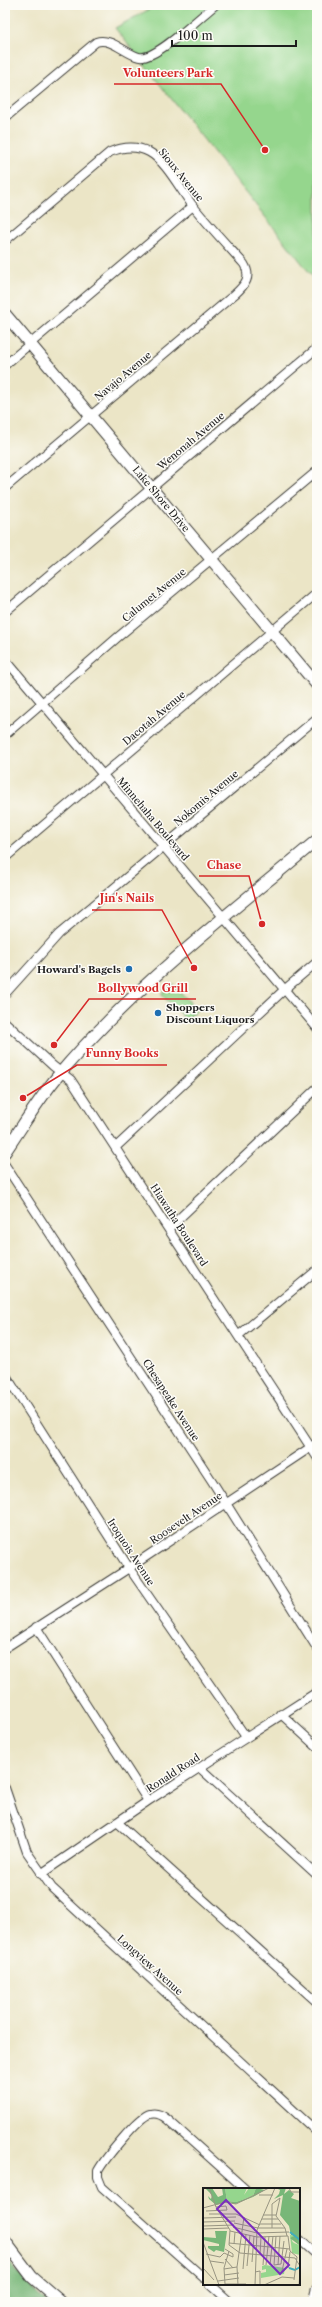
<svg xmlns="http://www.w3.org/2000/svg" width="322" height="2307" viewBox="0 0 322 2307" font-family="'Libre Caslon Text',serif">
<style>
.green{fill:#95d68d;stroke:#587954}
.forest{fill:#78b778;stroke:#4a6a4a}
.lines{fill:none;stroke-linecap:round;stroke-linejoin:round}
.street-casing{stroke:#3b3a36;stroke-width:10}
.secondary-casing{stroke:#3b3a36;stroke-width:13}
.street{stroke:#fff;stroke-width:8}
.secondary{stroke:#fff;stroke-width:11}
.poi-dot{fill:#1f6fb2;stroke:#fdfcf7;stroke-width:1.5}
.labels{text-anchor:middle;dominant-baseline:central;stroke-width:3;stroke-linejoin:round;paint-order:stroke}
.street-label{font-size:10px;fill:#1c1c1c;stroke:#fdfcf7}
.poi-label{font-size:10px;font-weight:bold;fill:#1c1c1c;stroke:#fdfcf7;text-anchor:end}
.inset-river{fill:none;stroke:#40afbc;stroke-width:2}
.inset-road{fill:none;stroke:#989582;stroke-width:1}
.view{fill:#7b2cbf;fill-opacity:0.15;stroke:#7b2cbf;stroke-width:2}
.inset-edge{fill:none;stroke:#1c1c1c;stroke-width:2}
.leader{fill:none;stroke:#d62828;stroke-width:1.5}
.callout-dot{fill:#d62828;stroke:#fdfcf7;stroke-width:1.5}
.callout-label{font-size:11px;text-anchor:middle;font-weight:bold;fill:#d62828;stroke:#fdfcf7;stroke-width:3;stroke-linejoin:round;paint-order:stroke}
</style>
<rect width="100%" height="100%" fill="#fdfcf7"/>
<filter id="ink" filterUnits="userSpaceOnUse"><feTurbulence type="fractalNoise" baseFrequency=".025" numOctaves="2"/><feDisplacementMap in="SourceGraphic" scale="8" xChannelSelector="R" yChannelSelector="G"/><feConvolveMatrix kernelMatrix="1 2 1 2 8 2 1 2 1" color-interpolation-filters="sRGB"/></filter>
<filter id="wash" filterUnits="userSpaceOnUse"><feTurbulence type="fractalNoise" baseFrequency=".012" numOctaves="4" result="noise"/><feDisplacementMap in="SourceGraphic" scale="16" xChannelSelector="R" yChannelSelector="G"/><feGaussianBlur stdDeviation="0.9" result="paint"/><feColorMatrix in="noise" values="0 0 0 0 0 0 0 0 0 0 0 0 0 0 0 0 0 1.4 0 .05"/><feComposite in="paint" operator="in"/></filter>
<g filter="url(#wash)">
<rect width="100%" height="100%" fill="#ebe5c6"/>
<path class="green" d="M157,5H317V282L115,28Z
M172,983L197,1010L186,1020L161,994Z"/>
<path class="forest" d="M5,2258L39,2296L49,2302H5Z"/>
</g>
<g filter="url(#ink)">
<g class="lines">
<defs>
<path id="street" d="M5,118L96,42C111,37 124,53 139,57C155,61 201,16 215,5
M5,241L110,152C122,147 136,145 149,152C166,161 181,191 193,206C209,226 227,245 244,264C252,277 245,285 235,294L5,488
M5,365L193,206
M5,612L317,348
M5,659L317,1028
M5,735L118,637L317,471
M5,858L317,593
M5,994L59,934L317,718
M5,1022L53,1066L71,1080L317,1457
M116,1147L284,990L317,962
M5,1165L212,1481L317,1648
M169,1228L317,1088
M239,1335L317,1270
M5,1374L129,1568L246,1737
M36,1627L148,1801
M5,1648L129,1568L317,1443
M281,1714L317,1747
M200,1768L317,1875
M5,1788L27,1852L52,1888L317,2132
M117,1822L317,2002
M41,1874L148,1801L317,1692
M299,2239L317,2255
M204,2278L102,2187L98,2177V2171C104,2160 139,2116 150,2114C157,2112 162,2115 167,2119L245,2189
M210,2284L230,2302"/>
<path id="secondary" d="M5,314L317,685
M5,1152C22,1127 38,1100 57,1077C132,987 228,915 317,840
M5,2241L32,2277L61,2302
M314,2302L317,2290"/>
</defs>
<use href="#street" class="street-casing"/>
<use href="#secondary" class="secondary-casing"/>
<use href="#street" class="street"/>
<use href="#secondary" class="secondary"/>
</g>
</g>
<g class="poi-dot">
<circle cx="129" cy="969" r="4"/>
<circle cx="158" cy="1013" r="4"/>
</g>
<g class="labels">
<g class="street-label">
<text transform="translate(181 175) rotate(51)">Sioux Avenue</text>
<text transform="translate(123 376) rotate(-40)">Navajo Avenue</text>
<text transform="translate(191 441) rotate(-40)">Wenonah Avenue</text>
<text transform="translate(161 499) rotate(50)">Lake Shore Drive</text>
<text transform="translate(154 595) rotate(-39)">Calumet Avenue</text>
<text transform="translate(154 718) rotate(-40)">Dacotah Avenue</text>
<text transform="translate(206 798) rotate(-40)">Nokomis Avenue</text>
<text transform="translate(153 819) rotate(50)">Minnehaha Boulevard</text>
<text transform="translate(179 1225) rotate(57)">Hiawatha Boulevard</text>
<text transform="translate(171 1400) rotate(57)">Chesapeake Avenue</text>
<text transform="translate(186 1518) rotate(-34)">Roosevelt Avenue</text>
<text transform="translate(131 1552) rotate(57)">Iroquois Avenue</text>
<text transform="translate(173 1773) rotate(-33)">Ronald Road</text>
<text transform="translate(150 1965) rotate(42)">Longview Avenue</text>
</g>
<g class="poi-label">
<text x="121" y="969">Howard's Bagels</text>
<text x="166" y="1007" text-anchor="start">Shoppers<tspan x="166" dy="12">Discount Liquors</tspan></text>
</g>
</g>
<g transform="translate(203 2188)">
<rect width="97" height="97" fill="#ebe5c6"/>
<path d="M22,0H44L41,7L46,0H53L50,8L33,14L24,13ZM87,47L91,48L89,53L91,55L96,57L97,52V67L89,65ZM62,77L82,80L81,86L58,90V85L63,84V81L59,82V78Z" fill="#95d68d"/>
<path d="M2,0H9L15,9L20,7L19,0H22L24,13L33,14L50,8L53,0L62,2L50,9L32,16L26,14L13,17L6,11L5,8L8,11L9,7ZM73,0H83L81,6L86,2L91,6L88,10L97,13L96,57L87,50L91,48L88,47L86,38L77,27L80,7L71,11L76,6L77,2ZM12,43H24L21,64L13,62L11,64L5,60V58H16V56L0,52V49L13,50Z" fill="#78b778"/>
<path class="inset-river" d="M87,44L97,52M86,80L92,82L97,79"/>
<path class="inset-road" d="M6,0L13,19L27,42L26,57L37,65L92,70L97,78M86,0L88,4H97M56,7H70M77,10L73,28L82,40L84,48M0,20L22,14L33,16L66,0M3,23L24,22L23,18L13,19M6,26H33L57,37M60,27H73M0,30L33,29M59,31H75M0,34L32,33M31,35L55,40H82M57,36H78M0,38L31,37M30,39L54,45L86,44M69,40V16L77,10M0,41L26,40M27,43L54,49L85,48L87,63L94,69L91,92M73,48L71,77L78,76L81,53M0,54L16,97M26,55L87,61M31,56L32,44M26,63L21,80L22,96H43M3,66L17,69L21,65L30,69V66L22,61M57,67L58,49M22,71L30,80M7,73L21,75M49,74L51,48M60,77L62,49M63,77L66,48M67,77L70,48M75,77L77,48M44,78L47,47M0,80L11,92M85,80L87,64M21,81L34,79M40,81L43,46M79,83L84,61M52,84L57,83V97M21,87L36,85M15,93L36,90M35,97L34,79L41,29M52,97L54,42L72,0M61,97L79,89L91,90M96,97L97,83"/>
<path class="view" d="M23,12L86,77L77,86L14,21Z"/>
<rect width="97" height="97" class="inset-edge"/>
</g>
<path class="leader" d="M265 150L221 84H114M262 924L249 876H199M194 968L162 910H92M54 1045L89 999H196M23 1098L77 1065H167"/>
<g class="callout-dot">
<circle cx="265" cy="150" r="4"/>
<circle cx="262" cy="924" r="4"/>
<circle cx="194" cy="968" r="4"/>
<circle cx="54" cy="1045" r="4"/>
<circle cx="23" cy="1098" r="4"/>
</g>
<g class="callout-label">
<text x="168" y="77">Volunteers Park</text>
<text x="224" y="869">Chase</text>
<text x="127" y="902">Jin's Nails</text>
<text x="143" y="992">Bollywood Grill</text>
<text x="122" y="1057">Funny Books</text>
</g>
<rect width="322" height="2307" fill="none" stroke="#fdfcf7" stroke-width="20"/>
<path d="M172 40v6h124v-6" fill="none" stroke="#1c1c1c" stroke-width="2"/>
<text x="178" y="40" font-size="12" fill="#1c1c1c" stroke="#fdfcf7" stroke-width="3" paint-order="stroke">100 m</text>
</svg>
